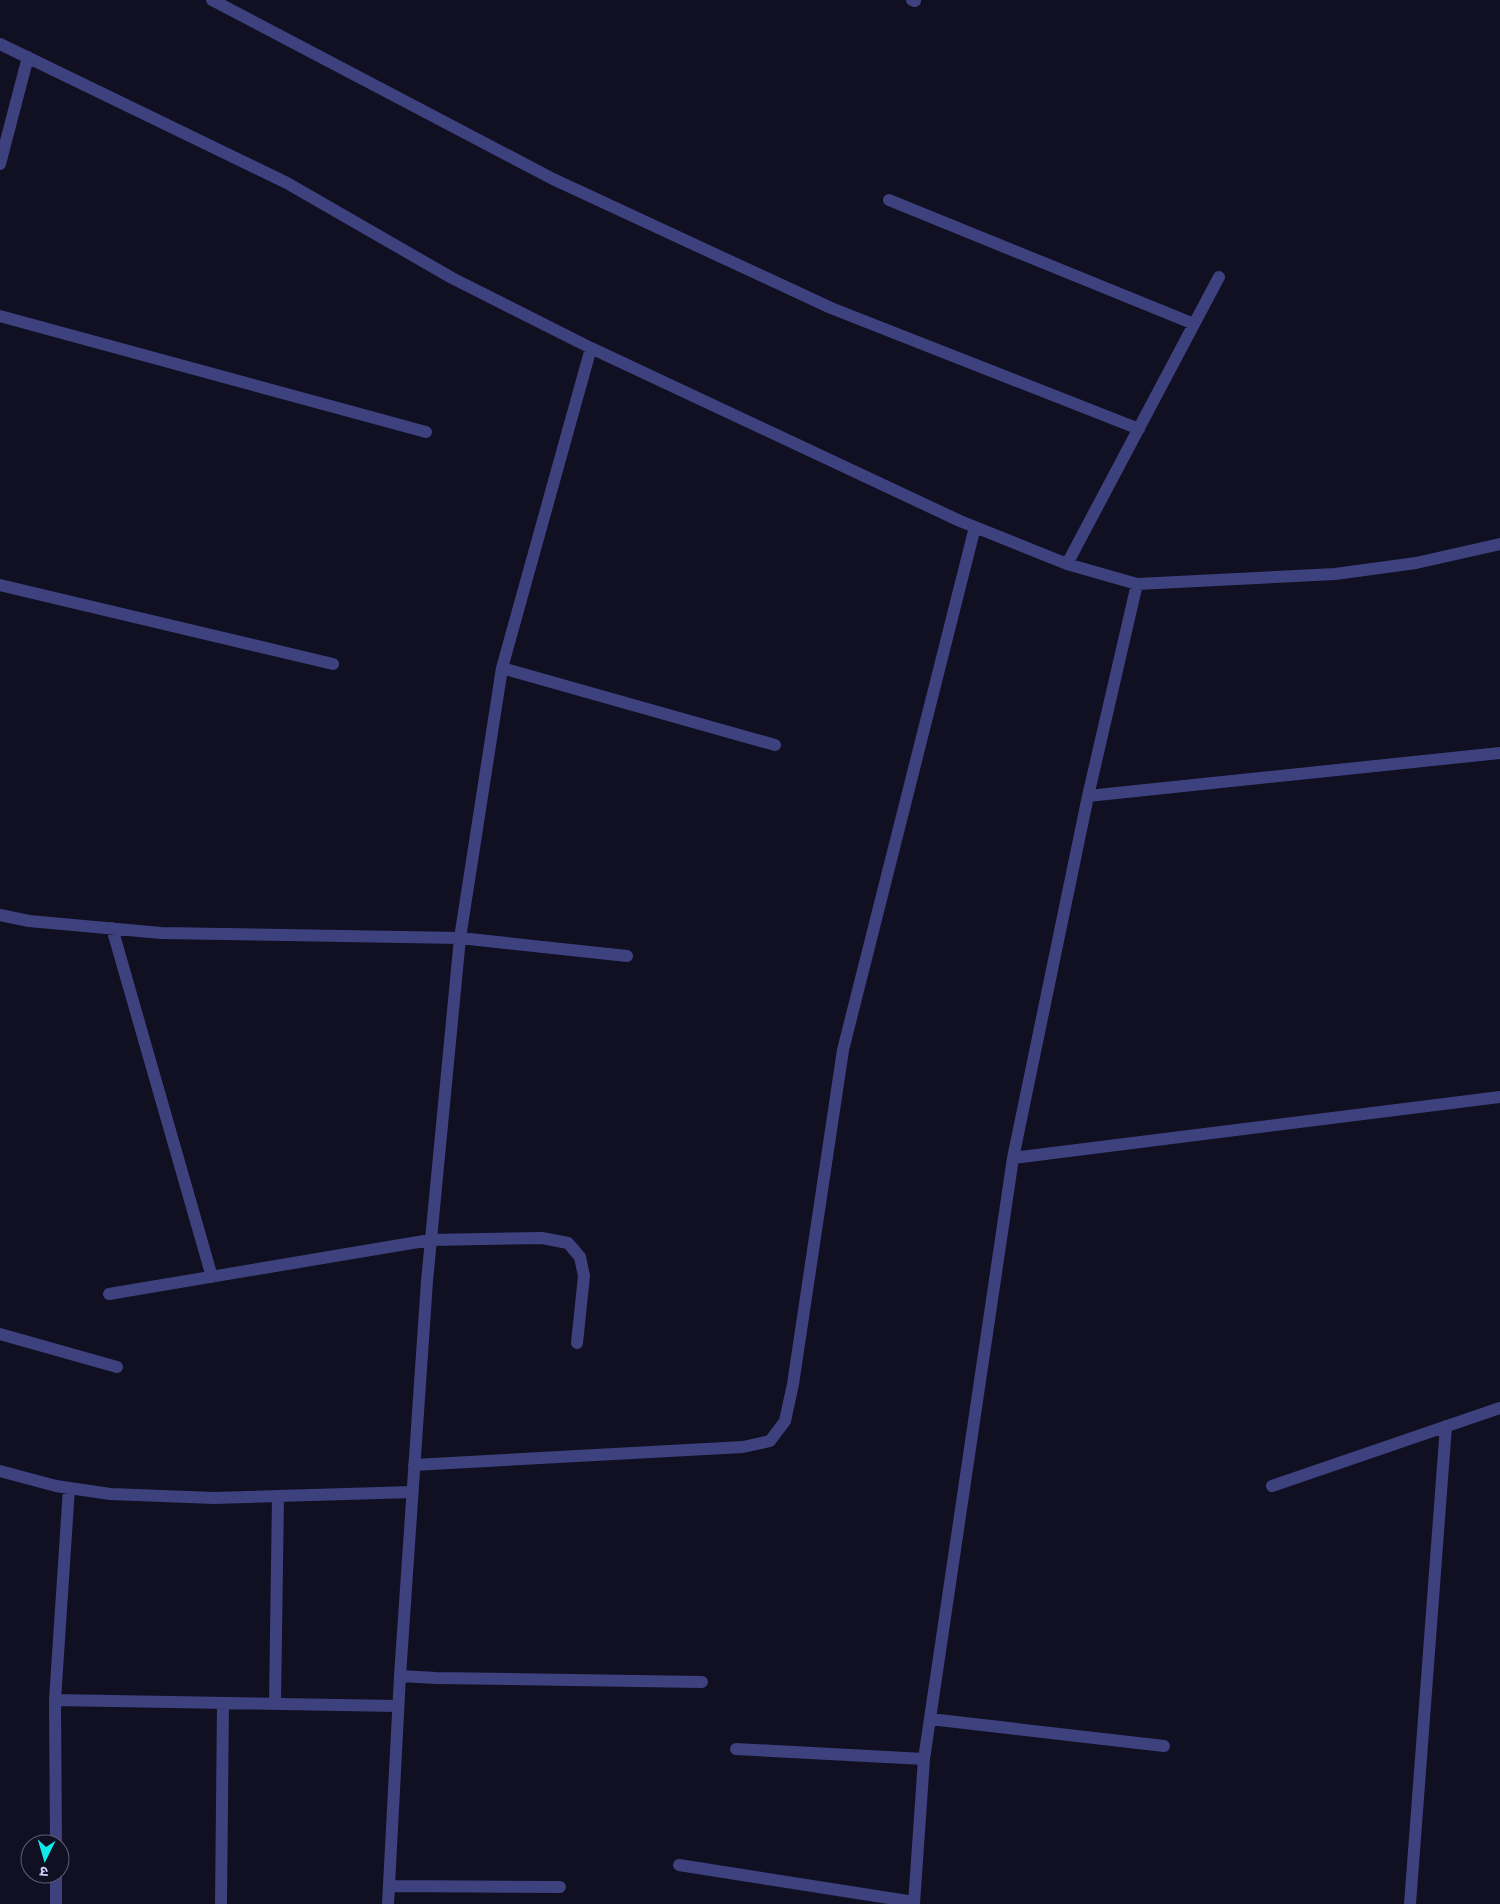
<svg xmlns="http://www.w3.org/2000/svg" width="1500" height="1904" viewBox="0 0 1500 1904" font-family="Inter,'Noto Sans Devanagari',sans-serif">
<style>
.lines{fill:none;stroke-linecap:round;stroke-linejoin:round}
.minor{stroke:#3d417e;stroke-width:12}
</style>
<rect width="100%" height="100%" fill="#110f22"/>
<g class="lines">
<path class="minor" d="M212,0L553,179L831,308L1139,429
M912,0L915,1
M0,44L287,183L452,278L591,348L960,521L1067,564L1137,584L1335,574L1416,563L1500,544
M0,164L28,57
M889,200L1194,324
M0,316L426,432
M1067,564L1219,277
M0,585L333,664
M502,668L775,745
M1088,796L1500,753
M0,915L29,921L161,933L460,938L627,956
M112,928L212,1277
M1013,1158L1500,1097
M109,1294L430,1240L542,1238L568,1243L580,1257L584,1276L577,1343
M0,1334L117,1367
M414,1465L743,1447L770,1441L785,1421L793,1384L843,1050L975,527
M0,1471L56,1486L110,1494L214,1498L412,1492
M1272,1486L1500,1408
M400,1676L436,1678L702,1682
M55,1700L398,1706
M275,1703L278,1496
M930,1719L1164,1746
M736,1749L924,1759
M56,1844L55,1700L69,1488
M679,1865L914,1902
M56,1874V1904
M389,1886L560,1887
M221,1904L223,1703
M388,1904L400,1676L427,1281L460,938L502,668L591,348
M914,1904L924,1759L1013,1158L1088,796L1137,584
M1410,1904L1446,1426"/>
</g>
<g transform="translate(45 1859) rotate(185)"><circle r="24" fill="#110f22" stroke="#5f5d79"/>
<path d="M0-4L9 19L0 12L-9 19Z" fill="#0febed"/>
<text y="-8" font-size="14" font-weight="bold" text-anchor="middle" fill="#d4d3fc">उ</text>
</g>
</svg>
